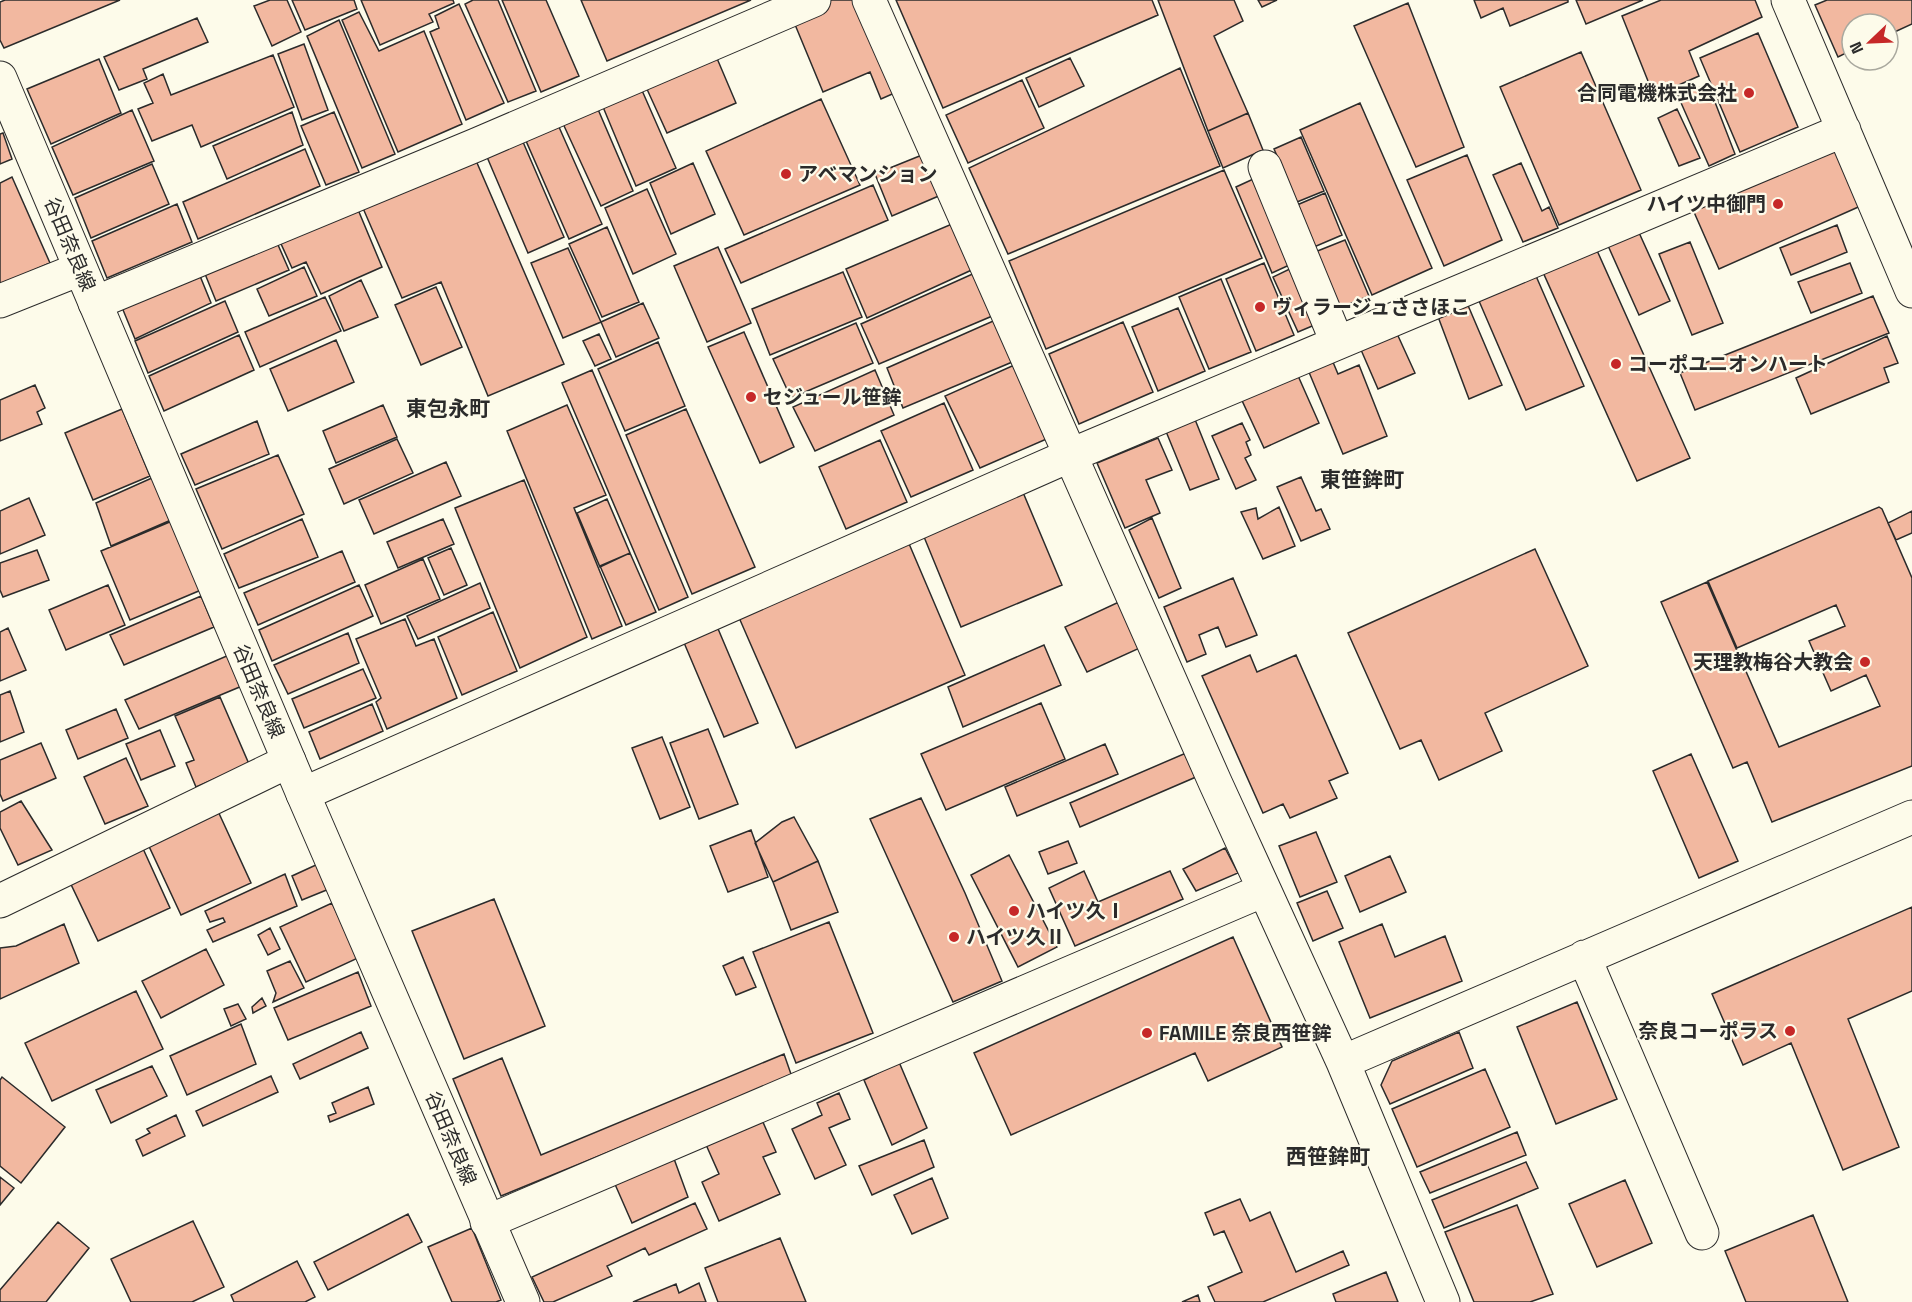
<svg xmlns="http://www.w3.org/2000/svg" width="1912" height="1302" viewBox="0 0 1912 1302" font-family="'Space Grotesk','Noto Sans JP',sans-serif">
<style>
.building{fill:#f2b8a0;stroke:#2b2b2b;stroke-width:1.5}
.lines{fill:none;stroke-linecap:round;stroke-linejoin:round}
.minor-casing{stroke:#2b2b2b;stroke-width:35}
.major-casing{stroke:#2b2b2b;stroke-width:35}
.minor{stroke:#fdfbea;stroke-width:33}
.major{stroke:#fdfbea;stroke-width:33}
.poi-dot{fill:#c62828;stroke:#fdfbea;stroke-width:2}
.labels{text-anchor:middle;dominant-baseline:central;stroke-width:4.5;stroke-linejoin:round;paint-order:stroke}
.poi-label{font-size:20px;font-weight:bold;fill:#2b2b2b;stroke:#fdfbea;text-anchor:start}
.street-label{font-size:20px;fill:#2b2b2b;stroke:#fdfbea}
.neighbourhood-label{font-size:21px;font-weight:bold;fill:#2b2b2b;stroke:#fdfbea}
</style>
<rect width="100%" height="100%" fill="#fdfbea"/>
<path class="building" d="M5,0H120L4,48L0,40V2Z
M270,0H287L301,32L272,46L254,6Z
M292,0H354L357,9L305,30Z
M361,0H453L454,3L429,14L433,22L380,45Z
M473,0H498L536,91L508,102L465,4Z
M502,0H546L579,76L541,92Z
M581,0H751L607,61Z
M826,0H860L899,91L881,99L870,72L823,92L791,15Z
M896,0H1152L1158,15L943,108Z
M1158,0H1234L1243,21L1214,36L1248,113L1208,131Z
M1258,0H1277L1262,7Z
M1474,0H1568V2L1510,26L1503,8L1481,18Z
M1576,0H1643L1586,24Z
M1661,0H1755L1762,17L1689,51L1699,76L1654,96L1622,16Z
M1827,0H1912V24L1888,35V24H1852V50L1838,57L1815,5Z
M1408,3L1464,147L1416,167L1354,26Z
M459,4L504,103L466,120L430,32L439,28L435,16Z
M359,12L379,51L424,31L462,124L398,152L342,20Z
M197,18L208,42L143,69L147,79L119,90L104,57Z
M339,20L395,154L362,168L307,36Z
M1758,33L1798,127L1740,152L1700,58Z
M304,44L328,110L302,120L278,54Z
M1581,52L1641,190L1559,225L1500,87Z
M273,55L294,107L201,147L192,125L152,141L138,109L153,103L144,83L163,74L171,95Z
M716,56L736,103L667,133L646,87Z
M1070,58L1084,86L1039,107L1026,78Z
M99,59L121,113L51,144L27,89Z
M1180,68L1220,166L1008,254L969,168Z
M637,79L676,168L636,186L598,95Z
M1022,80L1044,128L968,163L946,115Z
M1708,84L1735,154L1709,166L1678,96Z
M821,99L860,185L744,235L706,151Z
M594,100L633,191L601,206L559,115Z
M1360,103L1432,268L1372,295L1300,130Z
M1677,109L1700,158L1679,166L1658,118Z
M132,110L154,161L73,195L52,147Z
M292,112L303,145L227,179L213,146Z
M334,112L359,172L326,185L301,126Z
M1248,113L1263,150L1223,168L1208,131Z
M555,118L602,224L569,239L523,134Z
M3,133L12,159L0,164V134Z
M520,135L564,237L528,253L484,150Z
M1301,137L1324,191L1297,202L1274,149Z
M1836,138L1865,204L1719,269L1690,203Z
M305,149L320,186L198,239L183,202Z
M471,149L564,364L488,396L441,282L402,298L359,199Z
M922,155L941,195L892,216L875,174Z
M1467,155L1502,240L1444,266L1407,180Z
M693,163L715,214L671,234L650,183Z
M1521,163L1542,211L1549,207L1558,228L1523,242L1493,175Z
M152,164L169,204L91,238L75,198Z
M1224,170L1262,258L1046,349L1009,261Z
M1262,175L1298,261L1272,273L1236,187Z
M12,177L50,263L0,285V183Z
M873,185L888,220L741,283L725,249Z
M647,189L676,254L633,274L605,208Z
M1325,193L1342,235L1314,247L1297,205Z
M354,200L382,267L321,294L306,262L292,268L277,235Z
M177,204L192,242L107,278L92,241Z
M959,221L976,268L867,318L846,269Z
M1837,225L1847,252L1791,275L1780,248Z
M1636,226L1670,301L1639,315L1605,239Z
M607,227L639,302L602,317L569,244Z
M275,238L289,270L216,301L203,269Z
M1345,240L1369,296L1339,308L1315,252Z
M1690,242L1723,323L1692,335L1659,254Z
M1595,246L1690,458L1637,481L1542,270Z
M718,247L751,323L707,342L674,266Z
M568,248L601,322L563,338L531,263Z
M1264,263L1294,335L1256,351L1226,279Z
M1850,263L1862,293L1811,313L1798,282Z
M1300,264L1324,321L1298,332L1273,277Z
M304,267L317,296L269,316L257,289Z
M198,271L211,303L135,339L121,305Z
M843,272L862,317L770,355L752,309Z
M977,272L997,314L879,364L861,324Z
M1536,276L1584,386L1526,410L1479,301Z
M1221,279L1251,352L1209,369L1179,297Z
M361,280L378,317L344,331L329,296Z
M436,287L462,347L421,365L395,305Z
M1873,296L1889,333L1695,410L1680,373Z
M325,297L341,331L260,367L245,332Z
M225,301L238,332L148,373L135,341Z
M643,303L659,338L616,357L601,322Z
M1467,303L1502,385L1469,399L1437,314Z
M1178,308L1205,371L1158,391L1132,327Z
M1000,318L1017,360L903,408L887,368Z
M1123,322L1153,392L1079,424L1049,354Z
M856,323L873,363L791,398L773,359Z
M1394,327L1415,373L1378,389L1358,343Z
M744,332L794,447L760,463L708,347Z
M599,334L611,359L595,366L583,341Z
M239,335L254,370L164,411L149,376Z
M1887,336L1898,363L1884,368L1889,382L1811,414L1796,378Z
M336,340L354,382L288,411L270,369Z
M658,342L685,406L625,431L598,369Z
M1330,355L1338,374L1359,365L1387,436L1343,454L1306,365Z
M1019,363L1051,437L980,468L945,396Z
M1295,369L1319,423L1264,448L1239,394Z
M592,370L688,597L659,610L562,383Z
M875,370L894,415L815,451L793,407Z
M35,385L45,408L37,412L42,424L0,441V400Z
M944,403L973,470L911,497L881,431Z
M383,405L397,437L336,463L323,431Z
M567,405L606,495L574,508L622,626L592,639L507,431Z
M122,409L150,476L93,500L65,433Z
M686,409L755,567L692,594L626,435Z
M1194,417L1219,479L1190,490L1165,429Z
M257,421L269,454L195,485L181,454Z
M1242,423L1250,440L1246,442L1251,455L1245,458L1256,480L1236,489L1212,436Z
M1158,438L1172,470L1146,480L1160,513L1125,528L1097,463Z
M397,439L413,473L344,504L329,469Z
M880,440L907,502L846,529L819,467Z
M278,455L304,514L222,549L196,489Z
M446,462L461,496L374,534L359,500Z
M154,477L171,520L111,546L96,503Z
M1301,477L1316,511L1321,509L1330,529L1301,541L1277,487Z
M524,480L587,637L520,668L455,508Z
M1022,490L1062,585L961,627L922,532Z
M29,498L45,535L0,554V511Z
M607,499L630,553L600,567L577,513Z
M1279,507L1295,546L1263,559L1241,512L1256,508L1258,519Z
M1879,507L1882,509L1912,578V766L1772,822L1747,762L1733,768L1661,602L1707,582L1779,747L1880,706L1866,675L1831,691L1809,641L1845,626L1836,605L1737,648L1708,581Z
M1912,511V533L1896,540L1888,523Z
M1152,518L1181,588L1159,598L1129,530Z
M302,519L318,557L239,588L224,554Z
M443,519L454,544L398,568L387,542Z
M172,521L201,590L130,620L101,551Z
M907,539L965,675L796,748L737,613Z
M451,548L467,585L444,595L428,558Z
M1535,549L1588,666L1485,713L1502,751L1439,780L1421,740L1400,749L1348,633Z
M37,550L49,580L3,597L0,590V563Z
M342,551L355,582L258,625L244,593Z
M630,553L656,612L626,625L600,566Z
M423,559L440,599L381,624L365,585Z
M1233,578L1257,635L1226,647L1218,627L1199,635L1206,654L1187,662L1164,607Z
M480,583L490,608L418,639L407,616Z
M108,585L125,625L66,650L49,610Z
M359,585L373,616L272,661L259,630Z
M201,596L214,627L124,665L110,635Z
M1121,601L1142,647L1087,672L1065,627Z
M493,612L517,671L462,695L438,637Z
M405,619L416,646L434,639L457,698L387,729L376,702L381,698L356,639Z
M716,624L758,723L724,737L682,638Z
M8,628L26,670L0,681V632Z
M348,633L359,663L288,694L274,665Z
M1044,645L1061,685L963,727L948,687Z
M229,655L242,686L139,729L125,700Z
M1250,655L1257,672L1296,655L1348,773L1329,781L1337,798L1290,818L1283,804L1263,813L1202,676Z
M363,669L376,698L304,728L292,699Z
M10,691L24,732L0,742V695Z
M220,697L249,764L196,787L186,763L194,760L175,716Z
M1041,703L1065,759L946,810L921,754Z
M372,704L383,731L320,759L309,732Z
M116,709L128,738L78,759L66,730Z
M708,729L738,804L699,819L670,743Z
M160,730L175,766L141,780L126,744Z
M662,737L690,807L660,819L632,748Z
M41,743L56,778L3,801L0,794V760Z
M1105,744L1118,774L1017,816L1005,787Z
M1186,753L1196,777L1080,827L1070,803Z
M1691,754L1738,861L1699,878L1653,771Z
M126,758L148,806L105,824L84,777Z
M921,798L965,893L1002,981L953,1002L870,819Z
M21,801L52,850L18,865L0,828V812Z
M217,809L251,883L181,915L147,842Z
M794,817L818,861L773,882L755,843L782,822Z
M751,830L768,877L728,892L710,846Z
M1316,832L1337,882L1300,897L1279,846Z
M1068,841L1077,863L1048,874L1039,852Z
M140,842L170,908L98,941L67,876Z
M1225,848L1238,873L1196,891L1183,869Z
M1009,855L1057,947L1018,967L971,875Z
M1390,856L1406,892L1360,912L1345,876Z
M818,861L838,912L791,930L773,882Z
M318,864L329,889L302,900L292,876Z
M1084,871L1098,902L1170,871L1183,899L1075,946L1049,888Z
M285,874L297,906L213,942L207,930L225,922L223,918L210,922L205,911Z
M1327,891L1343,928L1313,941L1297,903Z
M494,899L545,1026L464,1059L412,931Z
M332,903L358,958L306,982L280,927Z
M1912,907V991L1848,1019L1899,1147L1843,1170L1791,1043L1743,1065L1712,994Z
M829,922L873,1033L796,1063L753,952Z
M64,924L79,963L0,999V948L16,946Z
M1382,924L1395,957L1445,936L1462,981L1370,1018L1339,942Z
M270,928L280,949L268,955L258,935Z
M1233,937L1282,1047L1208,1081L1195,1053L1011,1135L974,1053Z
M206,949L224,985L161,1018L142,981Z
M743,957L756,987L736,995L723,966Z
M290,961L304,988L273,1002L276,993L267,971Z
M358,972L371,1006L288,1040L274,1008Z
M136,991L163,1049L52,1101L25,1043Z
M262,998L266,1006L253,1013L252,1007Z
M1577,1002L1617,1099L1556,1124L1517,1027Z
M238,1004L246,1019L231,1026L224,1009Z
M241,1024L256,1064L187,1095L170,1056Z
M361,1032L368,1048L300,1079L293,1064Z
M1459,1032L1473,1068L1390,1104L1381,1085L1392,1061Z
M784,1054L792,1077L501,1196L453,1079L502,1058L541,1155Z
M899,1062L927,1128L892,1145L864,1080Z
M152,1066L167,1096L111,1123L96,1090Z
M1485,1069L1510,1127L1417,1167L1392,1109Z
M271,1076L278,1092L203,1126L196,1111Z
M2,1077L65,1127L21,1183L0,1166V1080Z
M368,1087L374,1104L330,1122L328,1116L336,1113L332,1103Z
M839,1093L850,1119L829,1128L846,1165L815,1179L792,1129L822,1115L817,1103Z
M759,1113L776,1152L763,1157L780,1194L719,1221L702,1182L719,1174L703,1138Z
M176,1115L185,1136L143,1156L136,1140L150,1133L147,1129Z
M1517,1132L1526,1155L1430,1193L1420,1172Z
M924,1140L934,1167L872,1195L859,1166Z
M673,1156L688,1197L632,1223L614,1182Z
M1526,1162L1538,1188L1444,1228L1432,1200Z
M0,1177L14,1188L0,1205Z
M932,1178L948,1218L912,1234L894,1195Z
M1625,1180L1652,1243L1597,1267L1569,1204Z
M1240,1199L1250,1221L1270,1212L1296,1272L1343,1251L1349,1265L1263,1302H1215L1208,1287L1242,1272L1224,1231L1214,1235L1205,1213Z
M695,1203L707,1229L649,1255L645,1248L607,1266L612,1276L553,1302H544L532,1277Z
M1517,1205L1553,1294L1530,1302H1474L1445,1232Z
M408,1214L422,1242L328,1290L314,1262Z
M1813,1215L1848,1302H1746L1725,1251Z
M193,1221L224,1287L192,1302H131L111,1259Z
M58,1222L89,1248L46,1302H0V1290Z
M472,1228L501,1300L496,1302H452L428,1247Z
M780,1238L806,1302H718L705,1268Z
M297,1261L315,1297L305,1302H234L231,1295Z
M1386,1272L1398,1302H1336L1333,1294Z
M699,1283L706,1302H633L676,1284L679,1293Z
M1198,1295L1200,1302H1182Z"/>
<g class="lines">
<defs>
<path id="minor" d="M869,0L1215,782L1343,1062L1443,1302
M1788,0L1912,291
M1265,167L1337,342
M0,301L80,269
M95,303L476,145L814,0
M303,794L1071,455L1844,130
M0,901L289,761
M1584,957L1702,1233
M1343,1062L1912,817
M487,1222L1264,890"/>
<path id="major" d="M0,78L303,794L523,1302"/>
</defs>
<use href="#minor" class="minor-casing"/>
<use href="#major" class="major-casing"/>
<use href="#minor" class="minor"/>
<use href="#major" class="major"/>
</g>
<g class="poi-dot">
<circle cx="1749" cy="93" r="6"/>
<circle cx="786" cy="174" r="6"/>
<circle cx="1778" cy="204" r="6"/>
<circle cx="1260" cy="307" r="6"/>
<circle cx="1616" cy="364" r="6"/>
<circle cx="751" cy="397" r="6"/>
<circle cx="1865" cy="662" r="6"/>
<circle cx="1014" cy="911" r="6"/>
<circle cx="954" cy="937" r="6"/>
<circle cx="1790" cy="1031" r="6"/>
<circle cx="1147" cy="1033" r="6"/>
</g>
<g class="labels">
<g class="poi-label">
<text x="1737" y="93" text-anchor="end">合同電機株式会社</text>
<text x="798" y="174">アベマンション</text>
<text x="1766" y="204" text-anchor="end">ハイツ中御門</text>
<text x="1272" y="307">ヴィラージュささほこ</text>
<text x="1628" y="364">コーポユニオンハート</text>
<text x="763" y="397">セジュール笹鉾</text>
<text x="1853" y="662" text-anchor="end">天理教梅谷大教会</text>
<text x="1026" y="911">ハイツ久Ⅰ</text>
<text x="966" y="937">ハイツ久Ⅱ</text>
<text x="1778" y="1031" text-anchor="end">奈良コーポラス</text>
<text x="1159" y="1033">FAMILE 奈良西笹鉾</text>
</g>
<g class="street-label">
<text transform="translate(70 244) rotate(67)">谷田奈良線</text>
<text transform="translate(259 691) rotate(67)">谷田奈良線</text>
<text transform="translate(451 1138) rotate(67)">谷田奈良線</text>
</g>
<g class="neighbourhood-label">
<text x="448" y="408">東包永町</text>
<text x="1362" y="479">東笹鉾町</text>
<text x="1328" y="1156">西笹鉾町</text>
</g>
</g>
<g transform="translate(1870 42) rotate(247)"><circle r="28" fill="#fdfbea" stroke="#a9a89e" stroke-width="1.5"/>
<path d="M0-4.5L10 22L0 15L-10 22Z" fill="#c62828"/>
<text y="-9" font-size="16" font-weight="bold" text-anchor="middle" fill="#2b2b2b">N</text>
</g>
</svg>
